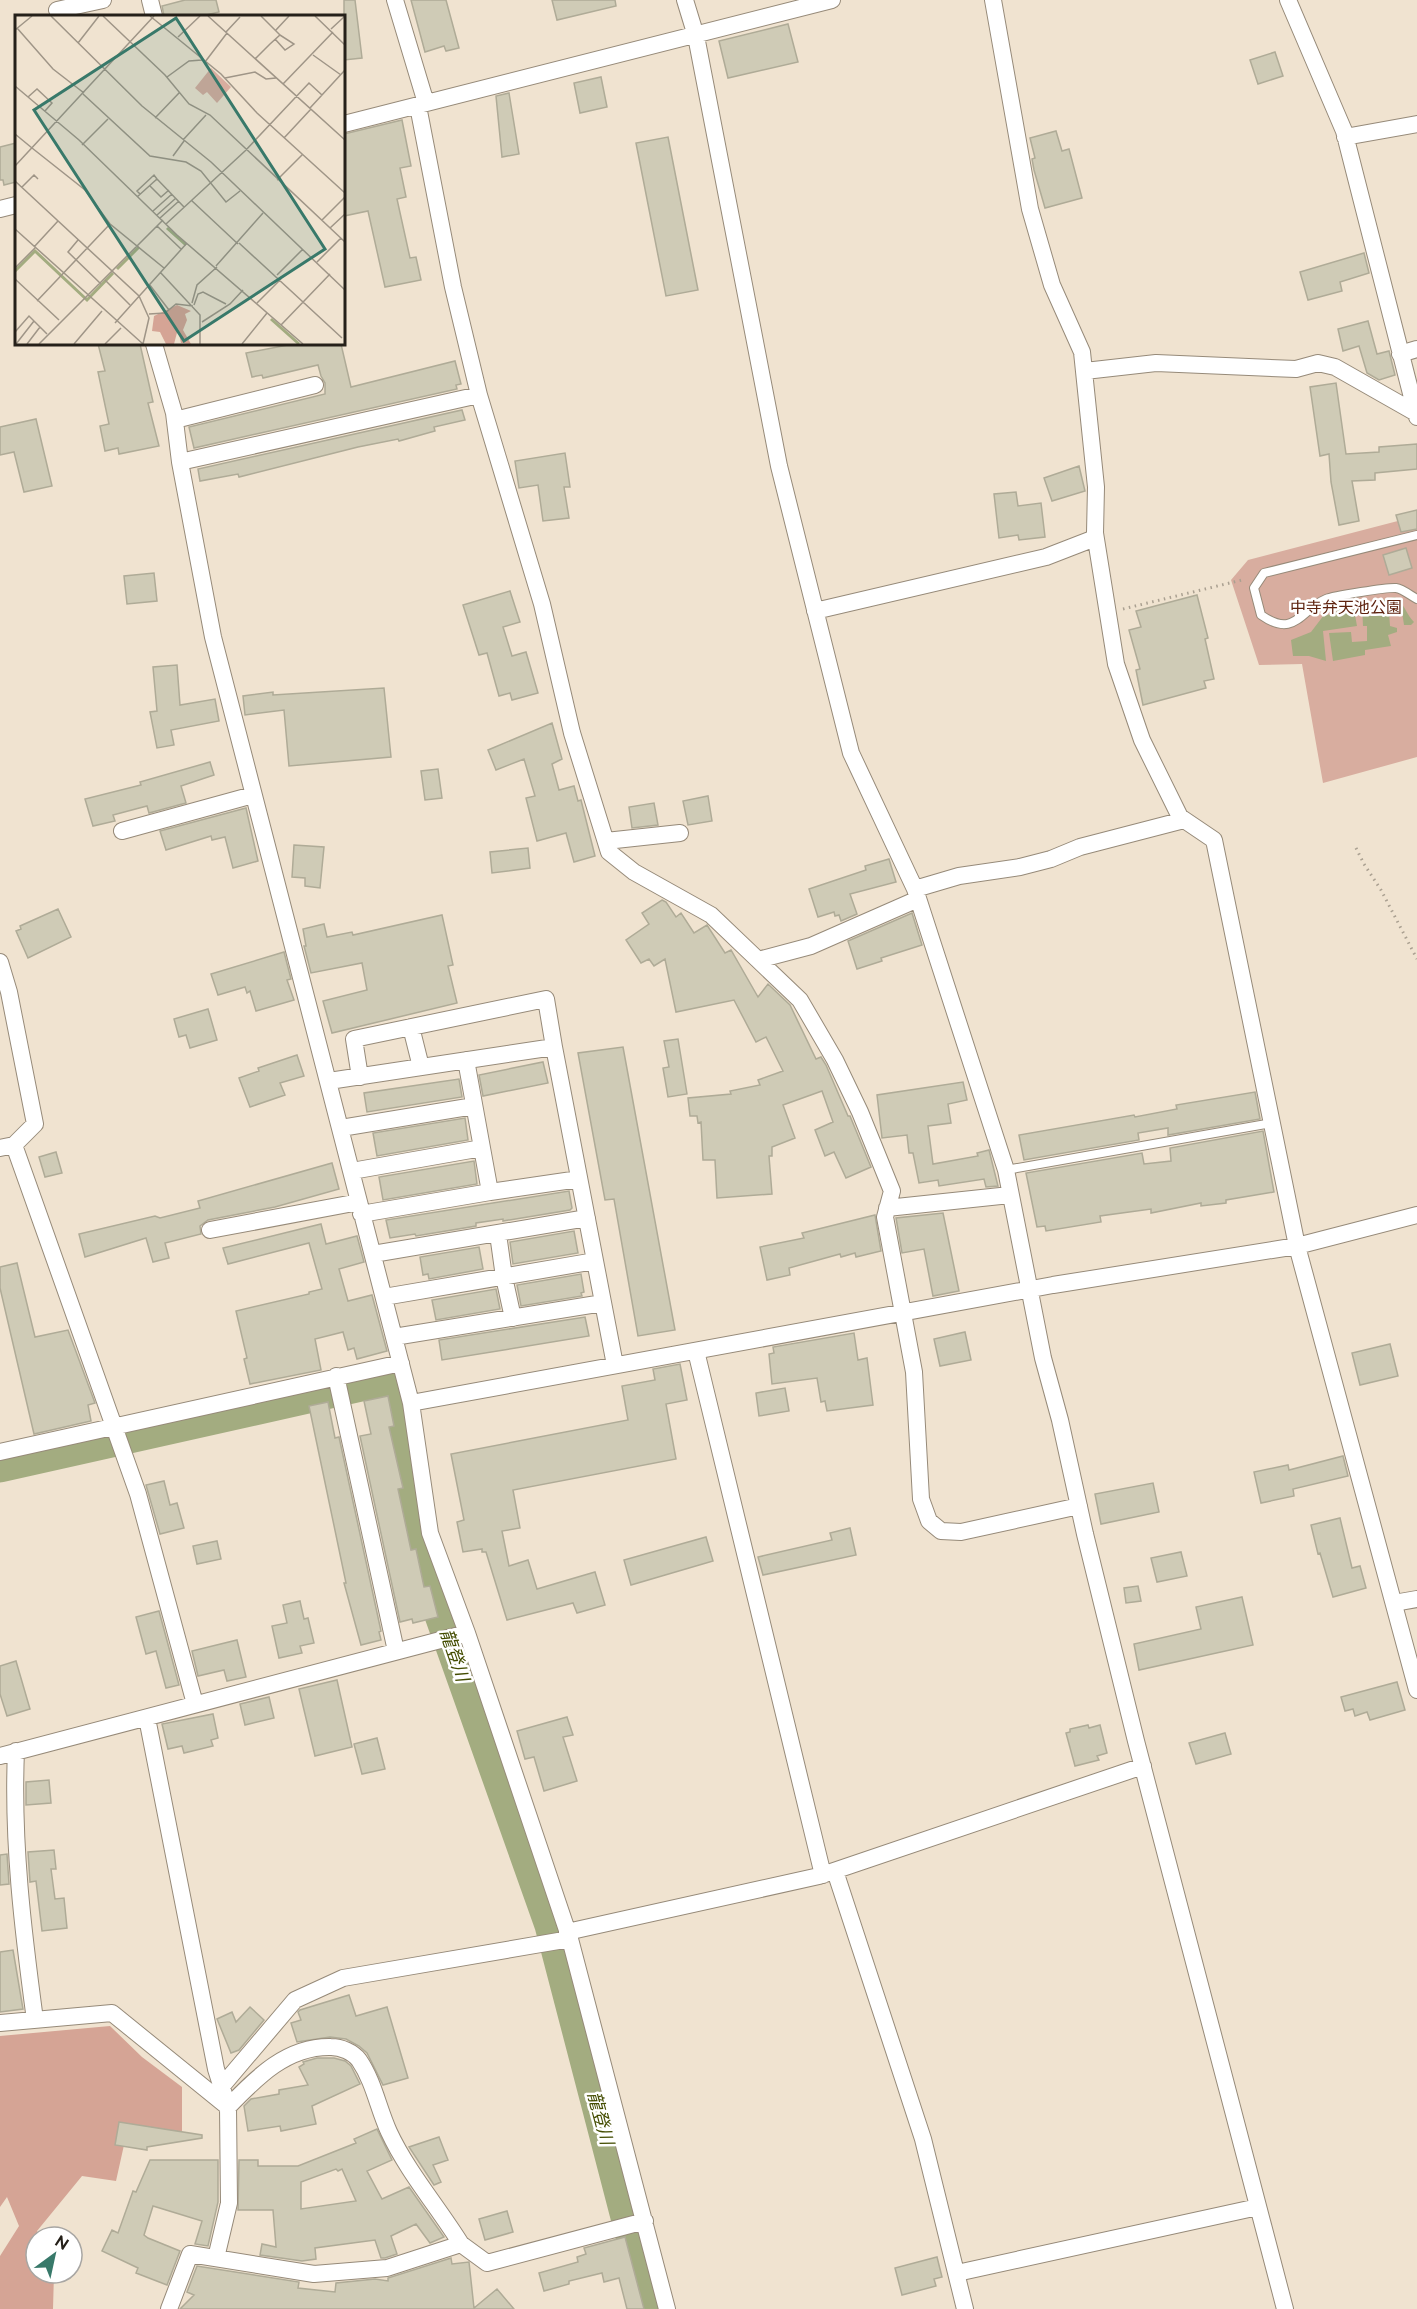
<svg xmlns="http://www.w3.org/2000/svg" width="1417" height="2309" viewBox="0 0 1417 2309" font-family="Raleway,'Noto Sans JP',sans-serif">
<style>
.green{fill:#d8ad9f}
.forest{fill:#d5a495}
.water{fill:#a3ac80}
.lines{fill:none;stroke-linecap:round;stroke-linejoin:round}
.river{stroke:#a3ac80;stroke-width:33}
.building{fill:#cfcbb6;stroke:#afab97;stroke-width:1.5;fill-rule:evenodd}
.lane-casing{stroke:#968a79;stroke-width:10}
.street-casing{stroke:#968a79;stroke-width:18}
.path{stroke:#aaa091;stroke-width:3;stroke-dasharray:1.5 4.5;stroke-linecap:butt}
.lane{stroke:#fff;stroke-width:8}
.street{stroke:#fff;stroke-width:16}
.labels{text-anchor:middle;dominant-baseline:central;stroke-width:5;stroke-linejoin:round;paint-order:stroke}
.park-label{font-size:16px;fill:#5d220e;stroke:#fff}
.water-label{font-size:18px;font-style:italic;fill:#434c00;stroke:#fff}
.inset-river{fill:none;stroke:#a3ac80;stroke-width:3}
.inset-road{fill:none;stroke:#9f9587;stroke-width:1.5}
.view{fill:#38796a;fill-opacity:0.15;stroke:#38796a;stroke-width:3}
.inset-edge{fill:none;stroke:#252019;stroke-width:3}
</style>
<rect width="100%" height="100%" fill="#f0e3d0"/>
<path class="green" d="M1417,516V757L1323,783L1302,664L1259,665L1231,580L1248,560Z"/>
<path class="forest" d="M110,2026L142,2057L182,2087V2131L158,2135L128,2127L116,2181L82,2176L37,2231L41,2237H36V2273H54L53,2309H0V2256L19,2226L7,2197L0,2207V2036Z"/>
<path class="water" d="M1395,597C1406,606 1406,614 1414,622L1411,625H1404L1402,612H1389L1390,626L1397,628V632L1388,635L1391,646L1365,650V655L1333,661L1329,633L1351,632L1352,642L1367,641V626H1363L1362,605Z
M1353,604L1357,626L1323,631L1326,661L1309,656H1293L1291,640L1311,632L1324,615L1335,614L1339,607Z"/>
<g class="lines">
<path class="river" d="M0,1466L388,1379L415,1542L551,1925L651,2309"/>
</g>
<path class="building" d="M185,0H216L219,12L202,16H164L162,6Z
M344,0H355L362,58L344,60Z
M411,0H446L459,48L446,51L444,46L425,52Z
M552,0H615L616,6L557,20Z
M788,24L798,62L728,78L719,41Z
M1275,52L1283,76L1258,84L1250,60Z
M601,77L607,107L580,113L574,83Z
M509,93L519,154L502,157L496,96Z
M402,120L411,166L400,168L406,197L397,199L410,258L416,257L421,280L385,287L368,211L344,216V134Z
M1056,131L1062,151L1069,149L1082,198L1045,208L1034,170L1032,159L1035,158L1030,138Z
M668,137L698,290L666,296L636,143Z
M16,143V182L4,185L3,180H0V147Z
M1364,253L1369,273L1340,282L1342,291L1308,300L1300,272Z
M1368,321L1377,354L1389,351L1395,375L1379,380L1367,373L1359,346L1343,351L1338,329Z
M98,344H140L153,402L148,403L159,446L119,454L118,448L105,451L100,426L109,424L98,372L105,371Z
M293,344H341L351,387L455,361L461,384L456,385L457,389L194,448L189,427L325,394V383L321,376L318,365L263,378L262,375L252,377L246,353Z
M1336,383L1346,454L1379,452V447L1417,444V469L1375,473V480L1352,481L1359,521L1339,525L1331,482L1329,454L1320,456L1310,387Z
M462,410L465,420L434,427L435,431L399,441L398,439L358,447L239,477L238,474L200,481L198,469Z
M36,419L52,486L24,492L14,452L0,455V427Z
M565,453L570,487H564L569,518L543,521L538,485L519,488L515,461Z
M1079,466L1085,491L1052,501L1044,478Z
M1016,492L1018,506L1041,503L1045,537L1019,540L1018,535L999,538L994,494Z
M1417,510V529L1401,532L1396,515Z
M1406,548L1412,568L1389,575L1383,555Z
M154,573L157,601L127,604L124,576Z
M510,591L520,622L503,627L512,656L526,652L538,693L512,700L510,693L499,696L487,653L479,655L463,605Z
M1197,595L1208,638L1205,639L1214,679L1204,681L1206,688L1143,705L1136,670L1140,669L1129,630L1141,627L1136,611Z
M177,665L180,705L215,699L219,721L171,730L174,745L157,748L150,712L157,711L153,667Z
M384,688L391,757L289,766L284,710L245,715L243,696L273,692V695Z
M552,723L562,759L552,764L559,790L574,786L578,801L581,800L595,856L574,862L566,833L537,841L526,798L535,796L524,759L496,770L488,750Z
M210,762L214,775L181,786L186,803L149,813L147,806L113,815L115,821L93,826L85,799L141,785L140,782Z
M438,769L442,798L425,800L421,771Z
M708,796L712,821L688,825L683,801Z
M654,803L658,825L632,828L629,807Z
M246,808L258,861L233,868L225,837L212,840L211,836L166,850L160,831Z
M294,845L324,847L320,888L305,886V878L292,877Z
M528,848L530,868L492,873L490,852Z
M889,859L896,882L850,894L857,914L841,921L839,915L835,916L834,912L818,917L809,889L866,870L865,866Z
M662,900L666,902L676,917L681,913L694,933L707,925L725,953L731,950L758,997L768,984L790,1005L816,1059L821,1057L826,1065L848,1116H850L871,1167L846,1178L834,1152L825,1156L815,1130L833,1122L822,1091L783,1105L795,1138L772,1147V1156H769L772,1194L717,1198L715,1160H703L701,1122L698,1123L697,1116H690L688,1098L731,1094L730,1091L760,1085L758,1080L783,1071L766,1037L756,1042L734,1000L676,1012L665,959L654,966L649,959L641,963L626,940L649,924L642,913Z
M58,909L71,937L28,958L16,931L21,929L20,926Z
M912,913L922,945L881,958L882,961L857,969L848,941Z
M442,915L453,965L448,966L457,1003L332,1033L323,1001L367,990L362,963L311,973L304,946H306L303,929L324,924L327,937L352,932L353,935Z
M284,952L291,979L287,980L294,1000L256,1011L250,991L247,993L245,987L218,995L211,974Z
M208,1009L217,1040L190,1048L186,1035L179,1037L174,1019Z
M678,1039L687,1094L668,1097L663,1068L669,1067L664,1041Z
M623,1047L675,1330L638,1336L614,1199L605,1200L578,1053Z
M297,1055L304,1076L280,1083L285,1095L250,1107L239,1078L259,1071L258,1068Z
M543,1062L548,1083L483,1096L479,1075Z
M459,1079L462,1097L367,1112L364,1093Z
M963,1082L967,1100L948,1104L951,1123L928,1126L933,1164L978,1156L977,1153L989,1150L998,1186L986,1187L984,1179L939,1186L938,1180L919,1183L913,1153H909L907,1135L882,1138L877,1095Z
M1255,1092L1260,1119L1168,1135V1128L1138,1133L1139,1140L1024,1160L1019,1135L1134,1115L1135,1117L1177,1109L1176,1105Z
M465,1118L468,1140L377,1156L373,1133Z
M1263,1131L1274,1192L1226,1200V1203L1201,1206V1203L1151,1213V1209L1100,1216L1101,1222L1046,1231L1045,1226L1037,1227L1026,1173L1142,1153L1144,1164L1171,1161L1170,1148Z
M56,1152L62,1173L45,1177L39,1157Z
M474,1161L477,1184L383,1200L379,1177Z
M332,1163L339,1189L275,1207L208,1220L200,1226L201,1234L165,1243L169,1258L153,1262L146,1238L85,1257L79,1234L155,1216L160,1218L200,1208L198,1201Z
M569,1191L572,1208L570,1210L503,1221V1219L476,1223V1226L416,1236L415,1234L390,1238L386,1220Z
M943,1213L959,1291L933,1296L924,1249L902,1253L896,1218Z
M875,1215L881,1251L856,1257L855,1253L841,1257L840,1254L789,1268L790,1275L767,1280L760,1247L804,1238L802,1233Z
M321,1224L326,1244L357,1236L364,1262L339,1269L348,1301L372,1295L387,1351L357,1359L354,1348L348,1350L343,1332L315,1339L321,1370L250,1384L244,1359L247,1358L236,1311L309,1294V1292L322,1289L309,1243L228,1264L223,1248Z
M574,1231L578,1253L513,1264L510,1242Z
M479,1247L483,1269L429,1279L428,1274L423,1275L420,1257Z
M17,1263L35,1337L68,1330L95,1403L88,1405L91,1421L34,1434L0,1288V1267Z
M581,1274L584,1292L581,1293L582,1296L521,1306L517,1285Z
M496,1289L500,1309L436,1320L432,1300Z
M585,1317L589,1336L442,1360L439,1340Z
M965,1332L971,1360L940,1366L934,1339Z
M854,1333L858,1360L867,1358L873,1405L827,1411L825,1401L821,1402L817,1378L772,1384L769,1354L774,1353L773,1347Z
M1390,1344L1398,1376L1360,1385L1352,1353Z
M680,1364L687,1400L666,1404L676,1459L513,1490L520,1528L502,1531L509,1566L528,1560L537,1589L595,1572L605,1605L577,1613L573,1603L507,1620L486,1552H482V1549L463,1552L457,1522L464,1520L451,1454L628,1420L622,1386L655,1380L653,1369Z
M785,1388L789,1411L759,1416L756,1393Z
M388,1396L394,1426L389,1427L403,1488L398,1489L411,1550L416,1549L424,1587L430,1586L438,1617L413,1623L412,1619L400,1622L360,1436L371,1434L364,1401Z
M328,1402L335,1438L339,1437L381,1631L379,1632L381,1640L361,1645L344,1583H346L309,1406Z
M1343,1456L1348,1476L1293,1489L1294,1496L1261,1503L1254,1472L1288,1465L1289,1470Z
M164,1481L170,1505L177,1503L184,1528L160,1534L146,1485Z
M1153,1483L1159,1512L1101,1524L1095,1494Z
M1340,1518L1352,1568L1360,1566L1366,1588L1333,1597L1320,1553L1318,1554L1311,1525Z
M850,1528L856,1555L763,1575L758,1557L832,1540L830,1533Z
M706,1537L713,1561L631,1585L624,1560Z
M217,1541L221,1559L197,1564L193,1546Z
M1181,1552L1187,1576L1157,1582L1151,1558Z
M1138,1586L1141,1601L1126,1603L1124,1588Z
M1242,1597L1253,1645L1139,1670L1134,1644L1201,1629L1196,1607Z
M300,1601L304,1619L308,1618L314,1643L300,1646L302,1653L279,1658L272,1626L287,1623L283,1605Z
M159,1611L179,1685L166,1688L156,1651L146,1654L136,1617Z
M237,1640L246,1677L227,1681L224,1670L198,1676L192,1651Z
M16,1661L30,1709L7,1716L0,1694V1666Z
M337,1680L352,1747L315,1756L299,1689Z
M1397,1682L1405,1710L1370,1720L1367,1712L1355,1716L1353,1709L1345,1711L1341,1697Z
M269,1697L274,1718L245,1725L240,1704Z
M213,1714L218,1738L211,1740L213,1746L184,1753L182,1746L168,1749L162,1724Z
M567,1717L573,1735L563,1737L577,1781L544,1791L534,1757L525,1759L517,1731Z
M1088,1725L1089,1728L1100,1725L1107,1753L1097,1756L1099,1760L1075,1766L1066,1733L1070,1732V1729Z
M1225,1733L1231,1754L1196,1764L1189,1743Z
M377,1738L385,1769L362,1774L354,1744Z
M49,1780L51,1803L26,1805V1782Z
M54,1850L56,1869H51L55,1899L64,1898L67,1928L42,1931L36,1881L30,1882L28,1852Z
M7,1854L9,1884L0,1885V1855Z
M13,1950L23,2009L0,2012V1952Z
M349,1995L356,2016L387,2007L408,2078L383,2085L367,2053L359,2046L346,2039L330,2037L297,2042L291,2023L301,2020L298,2012L300,2010Z
M250,2007L264,2020L239,2050L231,2053L217,2019L232,2012L236,2022Z
M317,2058H334L345,2061L351,2066L360,2084L312,2106L316,2124L281,2131L280,2126L248,2131L244,2106L251,2099L279,2094V2090L308,2085L299,2067L304,2064L303,2062Z
M119,2122L202,2135V2138L147,2147V2150L115,2145Z
M377,2129L392,2160L367,2171L382,2199L409,2187L444,2237L430,2243L416,2224L391,2236L397,2254L385,2258H381L375,2240L315,2248L316,2259L302,2261L260,2255L262,2244L276,2247L273,2210H238L239,2160H258V2166H298L356,2143L354,2139ZM336,2169L338,2171L342,2169L356,2201L301,2209V2182Z
M439,2137L448,2160L433,2165L441,2182L434,2185L409,2147Z
M150,2160H218V2202L208,2246L195,2244L202,2221L153,2206L144,2235L148,2238L180,2251L167,2285L136,2273L138,2268L102,2251L112,2230L118,2233L133,2191L136,2192Z
M507,2211L513,2232L485,2240L479,2219Z
M625,2237L644,2309H627L619,2278L604,2282L602,2273L569,2281V2284L544,2291L539,2273L578,2262L577,2257L586,2254L584,2248Z
M937,2257L942,2277L934,2279L936,2286L902,2295L895,2268Z
M451,2258L452,2264L469,2262L474,2308L497,2289L514,2309H180L194,2295L187,2292L197,2266L299,2282L298,2288L335,2292L336,2283L375,2279L388,2281V2278Z"/>
<g class="lines">
<defs>
<path id="lane" d="M1417,535L1264,573L1254,588L1261,615C1295,639 1300,610 1326,599C1333,596 1389,587 1396,588C1403,589 1411,596 1417,599
M1006,1170L1272,1123"/>
<path id="street" d="M150,0L154,16
M395,0L426,103
M685,0L696,36L779,466L851,753L915,889L1006,1170L1043,1358L1060,1420L1085,1534L1136,1741L1285,2309
M993,0L1030,209L1052,285L1082,352L1096,487L1095,533L1116,664L1142,740L1180,817L1214,840L1297,1246L1417,1690
M1288,0L1344,131L1417,417
M57,10L103,0
M418,106L453,287L479,395L542,604L572,733L609,852L634,872L711,915L800,1000L835,1060L860,1112L892,1191L885,1217L914,1372L921,1499L929,1521L941,1531L961,1532L1079,1506
M344,124L832,0
M1345,137L1417,124
M0,209L16,205
M154,344L174,413L180,462L213,637L411,1403L430,1533L467,1633L570,1939L667,2309
M1400,354L1417,349
M1085,371L1156,363L1296,369L1318,363L1335,367L1416,413
M175,420L315,385
M180,462L479,395
M815,611L1046,557L1095,538
M122,831L253,795
M606,841L680,833
M915,889L959,876L1020,867L1051,859L1080,847L1184,820
M758,960L811,946L918,899
M0,962L9,992L35,1124L14,1145
M411,1027L421,1067
M466,1060L490,1192L579,1179
M360,1077L354,1039L546,999L554,1047
M329,1081L554,1047L615,1365
M341,1128L474,1106
M0,1148L14,1145L138,1494L195,1704
M352,1171L482,1148
M887,1208L1010,1195
M361,1214L490,1192
M210,1230L359,1202
M498,1234L504,1277L513,1318
M373,1254L587,1218
M384,1297L595,1261
M394,1337L603,1303
M696,1351L823,1875
M336,1376L396,1651
M411,1403L1053,1285L1297,1246L1417,1215
M0,1452L401,1363
M1394,1603L1417,1599
M147,1718L216,2069L228,2107L229,2203L216,2258
M16,1751C12,1842 23,1931 35,2020
M0,1756L467,1633
M835,1871L923,2139L965,2309
M567,1932L819,1876L1143,1766
M0,2023L112,2013L228,2107
M222,2086L295,2000L343,1978L570,1939
M228,2107C257,2077 287,2046 331,2047C341,2047 353,2052 359,2060C374,2082 378,2108 389,2132C407,2171 438,2207 461,2244
M957,2273L1258,2207
M169,2309L190,2254L314,2274L387,2268L461,2244L487,2263L645,2221"/>
</defs>
<use href="#lane" class="lane-casing"/>
<use href="#street" class="street-casing"/>
<path class="path" d="M1123,609L1242,580
M1356,848L1364,864L1381,890L1417,959"/>
<use href="#lane" class="lane"/>
<use href="#street" class="street"/>
</g>
<g class="labels">
<g class="park-label">
<text x="1346" y="607">中寺弁天池公園</text>
</g>
<g class="water-label">
<text transform="translate(455 1655) rotate(71)">龍登川</text>
<text transform="translate(601 2118) rotate(75)">龍登川</text>
</g>
</g>
<g transform="translate(15 15)">
<rect width="330" height="330" fill="#f0e3d0"/>
<path d="M196,53L216,72L202,88L192,77L188,80L180,73Z" fill="#d8ad9f"/>
<path d="M162,290L176,296L170,299L172,305L168,315L176,329L166,328L163,314L159,329H151L145,317L137,316L139,301Z" fill="#d5a495"/>
<path class="inset-river" d="M152,213L171,230M102,254L124,232M0,256L20,236L72,285L98,258M256,304L284,329"/>
<path class="inset-road" d="M36,1L127,91L196,147L330,275M88,1L150,60L174,89L195,100L330,227M135,1L206,59L242,98L330,178M193,1L330,125M246,1L265,20M300,1L330,30M2,13L38,54L69,78M316,14L330,1M0,15L17,1M260,16L274,1M211,17L225,2M163,22L185,1M63,28L84,1M298,40L326,60M240,44L255,29L265,20L279,29L270,35L260,24M190,47L212,18M152,62L174,46L187,45M210,63L240,57L251,64L261,63M268,69L318,17M0,71L64,125L162,220L288,329M68,79L135,141L171,147L186,156L211,187L225,176M13,82L22,74L37,88L30,96M295,93L330,55M140,103L164,78M0,119L17,133M269,123L296,94M168,125L191,100M67,130L93,104M17,133L70,175L95,209M158,141L169,126M0,151L139,1M262,165L288,139M0,166L124,281L134,303L128,329M135,171L146,182L154,175M7,172L19,160L23,164M125,179L122,176L139,160L142,164M122,182L142,164L169,192M176,185L223,229M138,196L157,179M142,200L161,183M145,203L164,186M307,205L330,182M151,209L230,136L294,68L307,80M142,211L166,234M315,213L330,199M0,214L128,329M63,225L53,237L86,269M224,228L327,323M19,232L43,206M302,247L326,223M201,251L248,198M0,253L20,233M145,257L185,300V329M262,260L288,234M0,264L44,305M90,265L115,290M134,269L154,295M22,286L95,209L149,253M177,288L182,270L202,252M242,288L266,264M179,290L183,279L188,277L211,289M134,299L150,298L161,289L178,291M187,307L215,289L228,275M100,308L172,228M266,310L315,259M0,317L14,301L32,319M1,329L19,306M12,329L25,312M24,329L148,205M59,329L87,296M90,329L106,313M227,329L252,298"/>
<path class="view" d="M161,3L310,234L169,326L19,95Z"/>
<rect width="330" height="330" class="inset-edge"/>
</g>
<g transform="translate(54 2255) rotate(33)"><circle r="28" fill="#ffffff" stroke="#a8a6a3" stroke-width="1.5"/>
<path d="M0-4.5L10 22L0 15L-10 22Z" fill="#38796a"/>
<text y="-9" font-size="16" font-weight="bold" text-anchor="middle" fill="#252019">N</text>
</g>
</svg>
